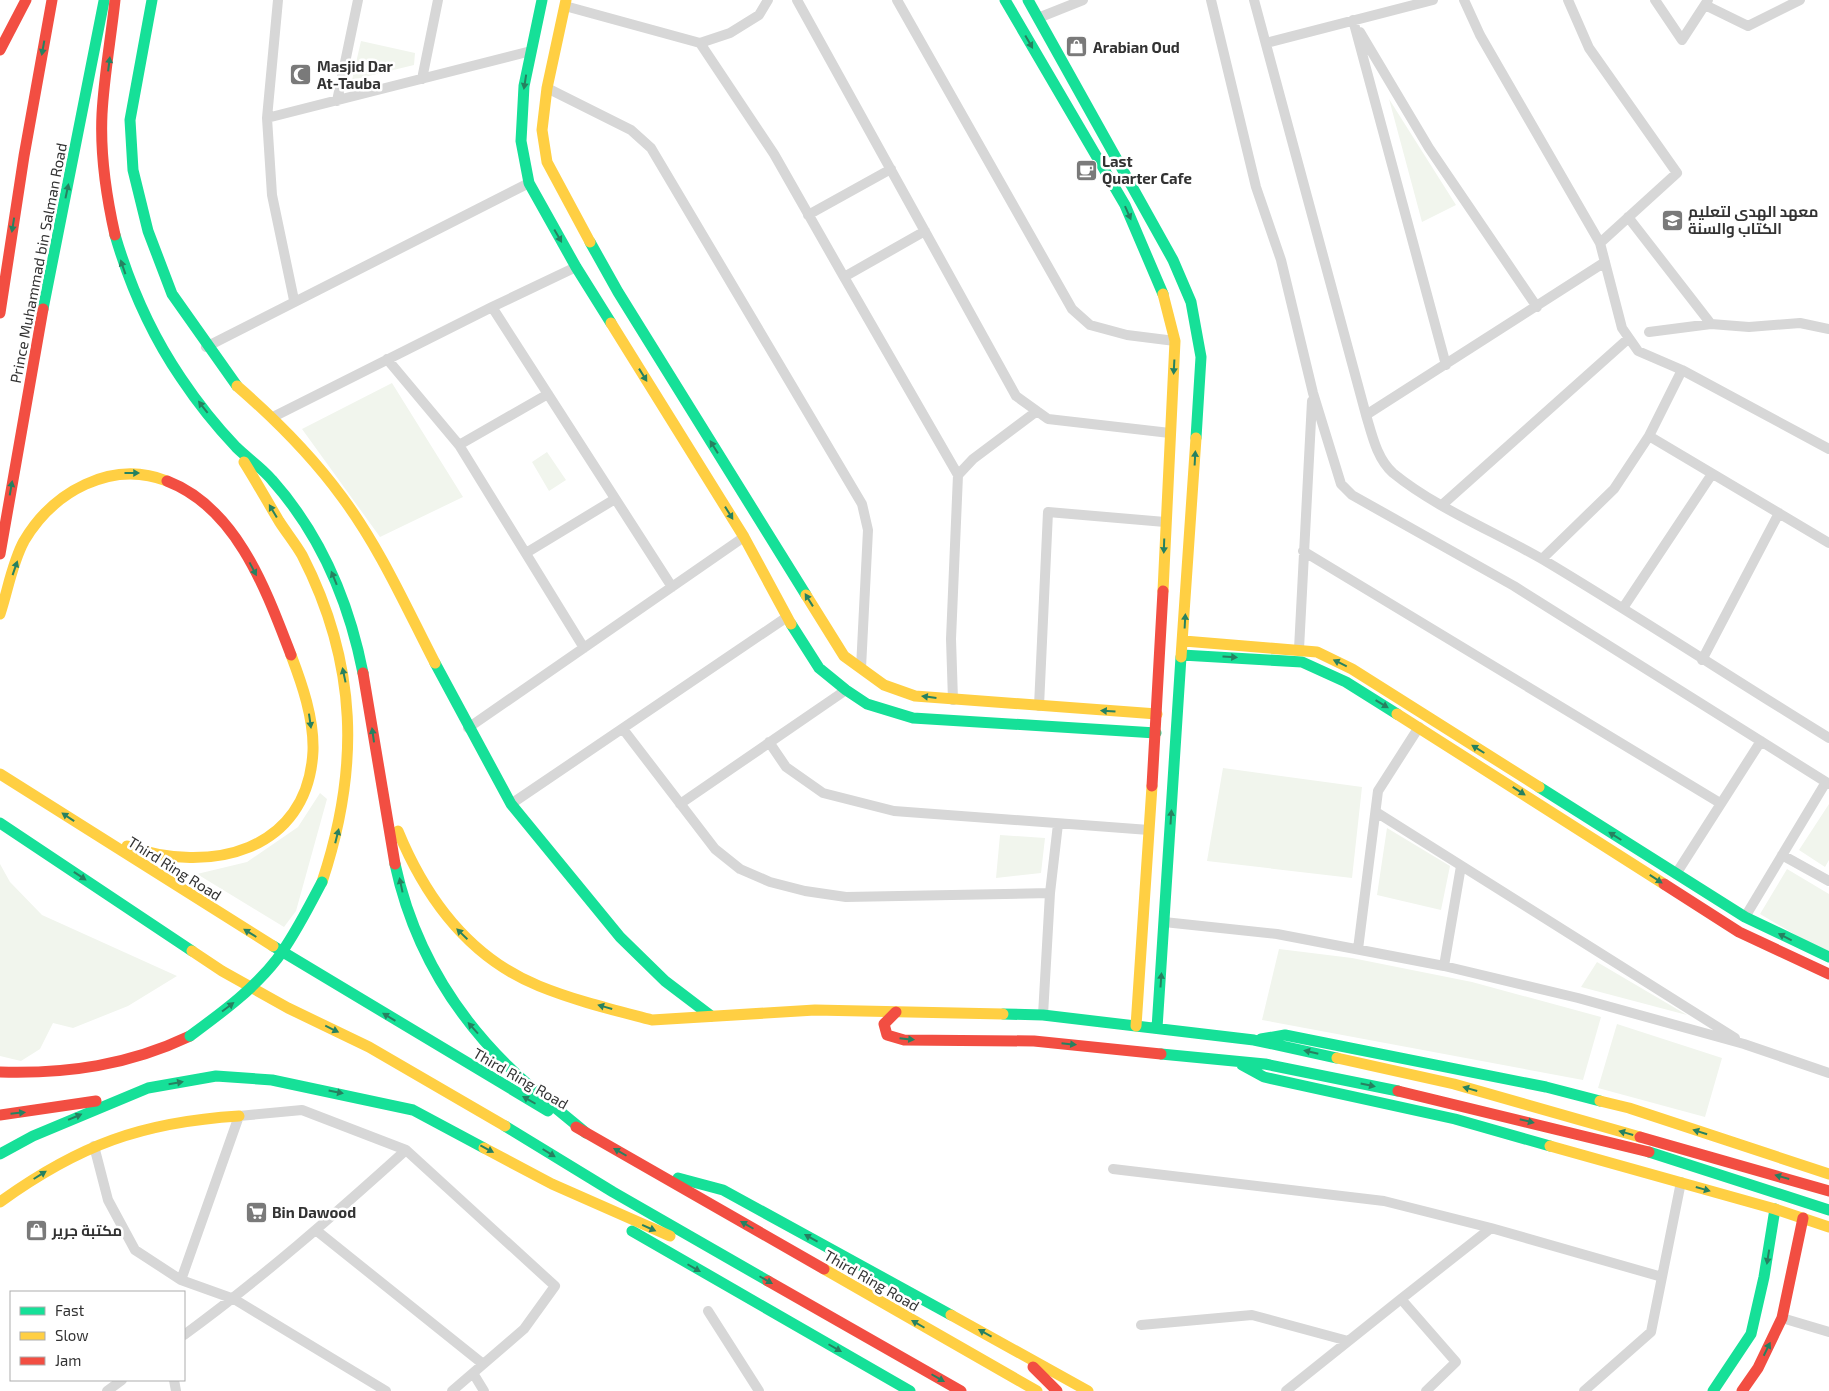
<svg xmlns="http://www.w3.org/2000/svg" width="1829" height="1391" viewBox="0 0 1829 1391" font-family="'Exo 2',Cairo,sans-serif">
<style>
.green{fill:#f1f5ed}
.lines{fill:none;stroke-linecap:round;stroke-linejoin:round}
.street{stroke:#d7d7d7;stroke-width:10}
.fast{stroke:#16e098;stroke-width:11}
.slow{stroke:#ffcf43;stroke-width:11}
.jam{stroke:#f24e42;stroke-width:11}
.fast-bridge{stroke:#16e098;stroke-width:11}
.oneway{fill:#268160}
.labels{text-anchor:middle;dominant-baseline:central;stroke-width:5;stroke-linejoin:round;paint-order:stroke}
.poi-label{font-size:15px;font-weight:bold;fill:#333;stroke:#fff;text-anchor:start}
.street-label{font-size:15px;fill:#333;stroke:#fff}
</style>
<rect width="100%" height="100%" fill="#fff"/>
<path class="green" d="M361,41L415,53L414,65L352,80Z
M1389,99L1456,205L1422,222Z
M392,383L463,497L380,537L302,429Z
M547,452L566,480L549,491L532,462Z
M1223,768L1362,787L1352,878L1207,861Z
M320,793L327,799L296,911L284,927L197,874L247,862L298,827Z
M1829,804V860L1825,867L1799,850Z
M1387,828L1450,866L1441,910L1377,895Z
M1000,835L1045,838L1041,873L996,878Z
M0,864L10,882L42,915L177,976L128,1006L73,1028L53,1023L40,1049L21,1061L0,1056Z
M1787,869L1829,894V951L1806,941L1760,914Z
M1279,949L1352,958L1472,982L1601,1017L1583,1080L1262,1020Z
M1597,962L1687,1015L1581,987Z
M1617,1024L1722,1058L1705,1117L1598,1088Z"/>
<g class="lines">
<path class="street" d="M278,0L267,118L272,195L294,300
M797,0L1016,396L1048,419L1170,433
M897,0L1072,309L1090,325L1127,335L1175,341
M1211,0L1256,187L1281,260L1313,393L1341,484L1352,495L1514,586L1829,784
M1254,0L1366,415C1372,435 1377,459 1393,473C1437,509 1498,533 1547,562C1642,619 1735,680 1829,738
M1464,0L1480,35L1600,243L1622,328L1638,351L1682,370L1829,449
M1568,0L1589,48L1677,173L1600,243
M1655,0L1682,40L1708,0
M1705,5L1748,26L1800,0
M565,6L700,43L730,33L759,15L768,0
M1038,18L1083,0
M1353,20L1446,365
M1360,32L1429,148L1537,307
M700,43L774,154L844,277L925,231
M1266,43L1433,0
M422,79L438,0
M547,88L631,130L651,148L862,504L868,530L861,668
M337,101L358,0
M267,118L531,51
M808,215L891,169
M1628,217L1711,324L1749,327L1800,323L1829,329
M844,277L958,475L951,639L953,700
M492,307L672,587
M1649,332L1711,324
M206,347L529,183
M387,359L459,445L584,648
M1366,415L1605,262
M273,417L492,307L576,267
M1649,436L1829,543
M459,445L548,394
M958,475L973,459L1037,411
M1442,505L1629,338
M1303,551L1720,803
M526,553L615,499
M1542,559L1614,489L1649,436L1682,370
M1623,608L1712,474
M1299,649L1312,401
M1702,660L1779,513
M1039,706L1048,512L1165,522
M468,728L744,537
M623,729L715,849L740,869L770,882L805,891L846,897L1050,893
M769,742L786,767L823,793L894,811L1149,830
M511,804L787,617
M680,804L846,690
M1376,812L1735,1038
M1782,855L1829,881
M1676,874L1761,741
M1745,917L1826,782
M1164,922L1277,934L1444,966L1578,998L1744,1044L1829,1073
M1358,949L1378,791L1419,727
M1444,966L1461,866
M1043,1015L1050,893L1058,824
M94,1146L108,1200L135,1250L181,1280L234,1299L386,1391
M1113,1169L1384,1201L1491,1228L1401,1299
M1491,1228L1662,1277
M317,1231L483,1364
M181,1280L239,1116L302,1110L406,1150
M708,1311L759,1391
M1782,1318L1829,1332
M1141,1325L1252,1315L1348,1341
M184,1335C262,1278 334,1215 406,1150L555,1286L524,1329L452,1391
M473,1373L484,1391
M174,1380L176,1391
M107,1391L122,1380
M1286,1391L1401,1299L1456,1362L1426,1391
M1584,1391L1651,1332L1681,1182"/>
<path class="fast" d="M152,0L130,120L133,170L148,231L172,294L237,386
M542,0L524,86L521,141L529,183L576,267L611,323
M1005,0L1125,205L1163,294
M1028,0L1173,260L1191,302L1201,357L1196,438
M115,235C130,286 151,334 181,378C197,402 216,426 236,447C247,458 261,467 272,480C320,534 349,602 363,673
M590,242L618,292L806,595
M43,309L104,1
M791,624L819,668L846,690L867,704L913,718L1156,733
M1182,655L1302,662L1346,682L1397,714
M435,663L511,804L620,937L665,981L711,1016
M1539,787L1745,917L1829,957
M0,823L192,951
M395,864C412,943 450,1009 508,1066C532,1090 560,1111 586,1133
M273,946L548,1111
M1003,1014L1043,1015L1254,1040L1337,1058
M1157,1028L1181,657
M1261,1039L1285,1035L1546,1087L1600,1101
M1161,1054L1265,1064L1398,1091
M1242,1065L1264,1077L1455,1119L1550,1146
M505,1126L613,1192L768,1281
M1649,1152L1829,1210
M0,1154L33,1136L148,1088L216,1076L272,1080L413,1110L484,1148
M678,1178L723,1190L951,1315
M632,1231L910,1391
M1713,1391L1751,1334L1764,1277L1775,1209"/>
<path class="slow" d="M566,0L547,88L542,130L547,162L590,242
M1163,294L1175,341L1163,591
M611,323L744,537L791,624
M237,386C275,419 312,456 342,497C380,548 406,607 435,663
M244,462C256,481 267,501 279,521C286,532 295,543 302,555C358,664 360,768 322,882
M806,595L844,656L884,685L915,696L1157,714
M0,614C8,590 12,563 24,541C53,492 111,459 167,481
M1184,641L1317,652L1352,669L1539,787
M1181,657L1196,438
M1397,714L1664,884
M0,774L273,946
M398,831C426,899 470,958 539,986C576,1001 614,1010 652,1020
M127,846C209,875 308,852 313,751C314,718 302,684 291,655
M192,951L222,971L288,1008L369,1047L505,1126
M652,1020L815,1010L1003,1014
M1136,1026L1152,786
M1337,1058L1454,1084L1640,1137
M1600,1101L1629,1108L1829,1174
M1550,1146L1775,1209L1829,1227
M484,1148L552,1184L670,1236
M0,1202C79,1145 142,1122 239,1116
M824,1269L1037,1391
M951,1315L1088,1391"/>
<path class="jam" d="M0,50L26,0
M115,235C106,195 100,155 102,114C104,76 111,38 115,0
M0,313L24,156L52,0
M167,481C237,508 266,590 291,655
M0,554L43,309
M363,673L395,864
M1152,786L1163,591
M1664,884L1739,932L1829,974
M896,1012L884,1024L887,1035L904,1040L1034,1041L1161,1054
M0,1072C68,1074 129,1065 190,1036
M1398,1091L1649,1152
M0,1115L96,1101
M576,1127L824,1269
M1640,1137L1829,1191
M768,1281L961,1391
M1033,1367L1057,1391
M1742,1391L1758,1368L1782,1318L1803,1218"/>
<path class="fast-bridge" d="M190,1036C221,1013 253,990 277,959C295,935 308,908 322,882"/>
</g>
<defs><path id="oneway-solid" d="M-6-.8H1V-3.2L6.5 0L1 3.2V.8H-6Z" transform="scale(1.25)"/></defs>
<g class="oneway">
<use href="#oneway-solid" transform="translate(1029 42) rotate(60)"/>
<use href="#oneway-solid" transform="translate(43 48) rotate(100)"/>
<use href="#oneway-solid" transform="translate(109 64) rotate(-83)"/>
<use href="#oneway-solid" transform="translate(525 82) rotate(99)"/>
<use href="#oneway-solid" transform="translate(67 191) rotate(-78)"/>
<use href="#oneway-solid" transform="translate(1128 213) rotate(66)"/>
<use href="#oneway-solid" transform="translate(13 225) rotate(99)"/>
<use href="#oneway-solid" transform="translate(558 236) rotate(60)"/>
<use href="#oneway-solid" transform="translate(123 267) rotate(-109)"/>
<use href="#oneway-solid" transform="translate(1174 367) rotate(93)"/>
<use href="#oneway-solid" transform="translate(643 375) rotate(58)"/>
<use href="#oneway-solid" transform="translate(203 407) rotate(-128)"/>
<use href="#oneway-solid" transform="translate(714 447) rotate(-122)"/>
<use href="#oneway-solid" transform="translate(1195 458) rotate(-87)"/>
<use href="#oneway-solid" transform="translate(132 473)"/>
<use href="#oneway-solid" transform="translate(11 488) rotate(-80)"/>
<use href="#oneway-solid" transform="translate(273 511) rotate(-121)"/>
<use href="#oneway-solid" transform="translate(729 513) rotate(58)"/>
<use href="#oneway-solid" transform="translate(1164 546) rotate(92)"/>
<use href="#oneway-solid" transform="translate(15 568) rotate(-71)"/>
<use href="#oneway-solid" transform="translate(253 569) rotate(62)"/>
<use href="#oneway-solid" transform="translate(334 578) rotate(-112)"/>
<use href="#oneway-solid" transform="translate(809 600) rotate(-122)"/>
<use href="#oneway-solid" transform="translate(1185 621) rotate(-87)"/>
<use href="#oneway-solid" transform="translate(1230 657) rotate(3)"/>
<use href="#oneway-solid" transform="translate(1340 663) rotate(-154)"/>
<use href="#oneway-solid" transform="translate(344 675) rotate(-102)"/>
<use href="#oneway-solid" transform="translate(929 697) rotate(-173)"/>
<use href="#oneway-solid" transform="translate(1382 704) rotate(31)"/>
<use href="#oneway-solid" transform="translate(1108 711) rotate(-176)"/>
<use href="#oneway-solid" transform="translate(310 721) rotate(82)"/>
<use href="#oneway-solid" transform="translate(373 735) rotate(-98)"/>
<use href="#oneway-solid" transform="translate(1478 749) rotate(-148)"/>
<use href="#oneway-solid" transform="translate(1519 791) rotate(33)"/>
<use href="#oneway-solid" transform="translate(68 817) rotate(-146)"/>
<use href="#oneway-solid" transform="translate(1171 817) rotate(-86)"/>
<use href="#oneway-solid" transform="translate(337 836) rotate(-76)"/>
<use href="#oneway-solid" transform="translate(1615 836) rotate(-148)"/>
<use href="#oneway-solid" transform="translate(80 876) rotate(34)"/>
<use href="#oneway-solid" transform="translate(1656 879) rotate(33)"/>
<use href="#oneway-solid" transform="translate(401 885) rotate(-102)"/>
<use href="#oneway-solid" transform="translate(250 933) rotate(-148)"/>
<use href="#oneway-solid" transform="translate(462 934) rotate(-136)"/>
<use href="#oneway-solid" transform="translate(1785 937) rotate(-153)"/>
<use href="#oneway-solid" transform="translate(1161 980) rotate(-86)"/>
<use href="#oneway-solid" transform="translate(228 1007) rotate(-37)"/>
<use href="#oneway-solid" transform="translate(605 1007) rotate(-164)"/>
<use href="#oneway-solid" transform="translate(389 1017) rotate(-149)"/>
<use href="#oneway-solid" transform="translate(473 1028) rotate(-132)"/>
<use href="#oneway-solid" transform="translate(332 1029) rotate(26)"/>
<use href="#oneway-solid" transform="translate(907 1039) rotate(6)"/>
<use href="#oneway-solid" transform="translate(1069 1044) rotate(6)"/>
<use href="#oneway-solid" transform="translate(1311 1052) rotate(-167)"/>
<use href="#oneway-solid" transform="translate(176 1083) rotate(-10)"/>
<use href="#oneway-solid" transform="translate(1368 1085) rotate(12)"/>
<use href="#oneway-solid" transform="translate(1470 1089) rotate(-164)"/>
<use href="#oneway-solid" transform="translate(336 1092) rotate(11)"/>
<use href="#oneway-solid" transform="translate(529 1100) rotate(-150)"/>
<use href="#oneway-solid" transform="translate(18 1113) rotate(-6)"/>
<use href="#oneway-solid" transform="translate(75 1117) rotate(-23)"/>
<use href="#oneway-solid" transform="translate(1527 1121) rotate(14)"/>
<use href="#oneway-solid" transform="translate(1700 1132) rotate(-162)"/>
<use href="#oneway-solid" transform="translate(1626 1133) rotate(-164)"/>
<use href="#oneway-solid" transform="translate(487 1149) rotate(28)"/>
<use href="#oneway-solid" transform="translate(620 1152) rotate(-150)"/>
<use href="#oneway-solid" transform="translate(549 1153) rotate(32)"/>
<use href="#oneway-solid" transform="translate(40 1175) rotate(-32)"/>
<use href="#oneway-solid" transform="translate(1782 1177) rotate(-164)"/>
<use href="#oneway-solid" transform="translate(1703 1189) rotate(16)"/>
<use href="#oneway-solid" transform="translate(747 1225) rotate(-150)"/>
<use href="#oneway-solid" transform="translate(649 1228) rotate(24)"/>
<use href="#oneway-solid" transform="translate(811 1238) rotate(-151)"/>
<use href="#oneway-solid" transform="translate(1768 1257) rotate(99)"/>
<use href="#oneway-solid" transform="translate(694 1268) rotate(30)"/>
<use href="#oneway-solid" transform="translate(766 1280) rotate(30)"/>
<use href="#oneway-solid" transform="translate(918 1324) rotate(-150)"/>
<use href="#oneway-solid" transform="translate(985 1333) rotate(-151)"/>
<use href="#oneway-solid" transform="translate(835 1348) rotate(30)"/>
<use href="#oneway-solid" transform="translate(1767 1349) rotate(-64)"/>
<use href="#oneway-solid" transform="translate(938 1378) rotate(30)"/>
</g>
<defs>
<symbol id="shop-square" viewBox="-11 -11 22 22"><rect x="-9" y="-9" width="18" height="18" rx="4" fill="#7a7a7a" stroke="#fff"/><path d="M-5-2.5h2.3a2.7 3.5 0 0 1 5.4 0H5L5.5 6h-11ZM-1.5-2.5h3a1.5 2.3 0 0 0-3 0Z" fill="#fff"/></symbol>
<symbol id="mosque-square" viewBox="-11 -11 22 22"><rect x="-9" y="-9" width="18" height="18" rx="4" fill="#7a7a7a" stroke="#fff"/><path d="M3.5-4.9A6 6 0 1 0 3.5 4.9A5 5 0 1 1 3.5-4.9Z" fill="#fff"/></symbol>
<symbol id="cafe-square" viewBox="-11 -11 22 22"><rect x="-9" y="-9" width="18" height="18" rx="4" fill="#7a7a7a" stroke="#fff"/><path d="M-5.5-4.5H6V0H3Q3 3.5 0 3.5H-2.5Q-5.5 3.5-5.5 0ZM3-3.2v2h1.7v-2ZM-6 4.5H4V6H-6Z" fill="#fff"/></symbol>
<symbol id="university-square" viewBox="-11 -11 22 22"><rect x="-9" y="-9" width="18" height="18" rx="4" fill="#7a7a7a" stroke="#fff"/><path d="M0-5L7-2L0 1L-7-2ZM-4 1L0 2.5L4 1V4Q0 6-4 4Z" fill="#fff"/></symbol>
<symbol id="supermarket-square" viewBox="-11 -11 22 22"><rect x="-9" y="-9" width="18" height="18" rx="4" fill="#7a7a7a" stroke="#fff"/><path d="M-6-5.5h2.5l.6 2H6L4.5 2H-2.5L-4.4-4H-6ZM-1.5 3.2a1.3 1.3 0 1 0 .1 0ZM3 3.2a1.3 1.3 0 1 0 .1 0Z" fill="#fff"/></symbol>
</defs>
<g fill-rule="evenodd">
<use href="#shop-square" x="1064" y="34" width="25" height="25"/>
<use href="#mosque-square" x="288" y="62" width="25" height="25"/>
<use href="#cafe-square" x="1074" y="158" width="25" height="25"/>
<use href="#university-square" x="1660" y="208" width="25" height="25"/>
<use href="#supermarket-square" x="244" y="1200" width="25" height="25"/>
<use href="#shop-square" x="24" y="1218" width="25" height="25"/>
</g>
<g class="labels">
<g class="poi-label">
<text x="1093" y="47">Arabian Oud</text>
<text x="317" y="66">Masjid Dar<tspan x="317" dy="17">At-Tauba</tspan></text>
<text x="1102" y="161">Last<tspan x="1102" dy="17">Quarter Cafe</tspan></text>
<text x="1688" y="211">معهد الهدى لتعليم<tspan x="1688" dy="17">الكتاب والسنة</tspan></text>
<text x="272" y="1212">Bin Dawood</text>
<text x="52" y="1230">مكتبة جرير</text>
</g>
<g class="street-label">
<text transform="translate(38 263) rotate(-79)">Prince Muhammad bin Salman Road</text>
<text transform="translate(175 868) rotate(32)">Third Ring Road</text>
<text transform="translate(521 1078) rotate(30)">Third Ring Road</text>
<text transform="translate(872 1280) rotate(30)">Third Ring Road</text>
</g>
</g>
<rect x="10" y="1291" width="175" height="90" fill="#ffffff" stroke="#adadad"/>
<rect x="20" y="1307" width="25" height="8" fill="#16e098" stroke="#adadad"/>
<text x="55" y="1316" font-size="15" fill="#333333">Fast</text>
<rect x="20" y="1332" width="25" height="8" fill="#ffcf43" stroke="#adadad"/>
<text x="55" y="1341" font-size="15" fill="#333333">Slow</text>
<rect x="20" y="1357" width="25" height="8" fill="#f24e42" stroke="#adadad"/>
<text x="55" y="1366" font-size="15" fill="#333333">Jam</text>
</svg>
